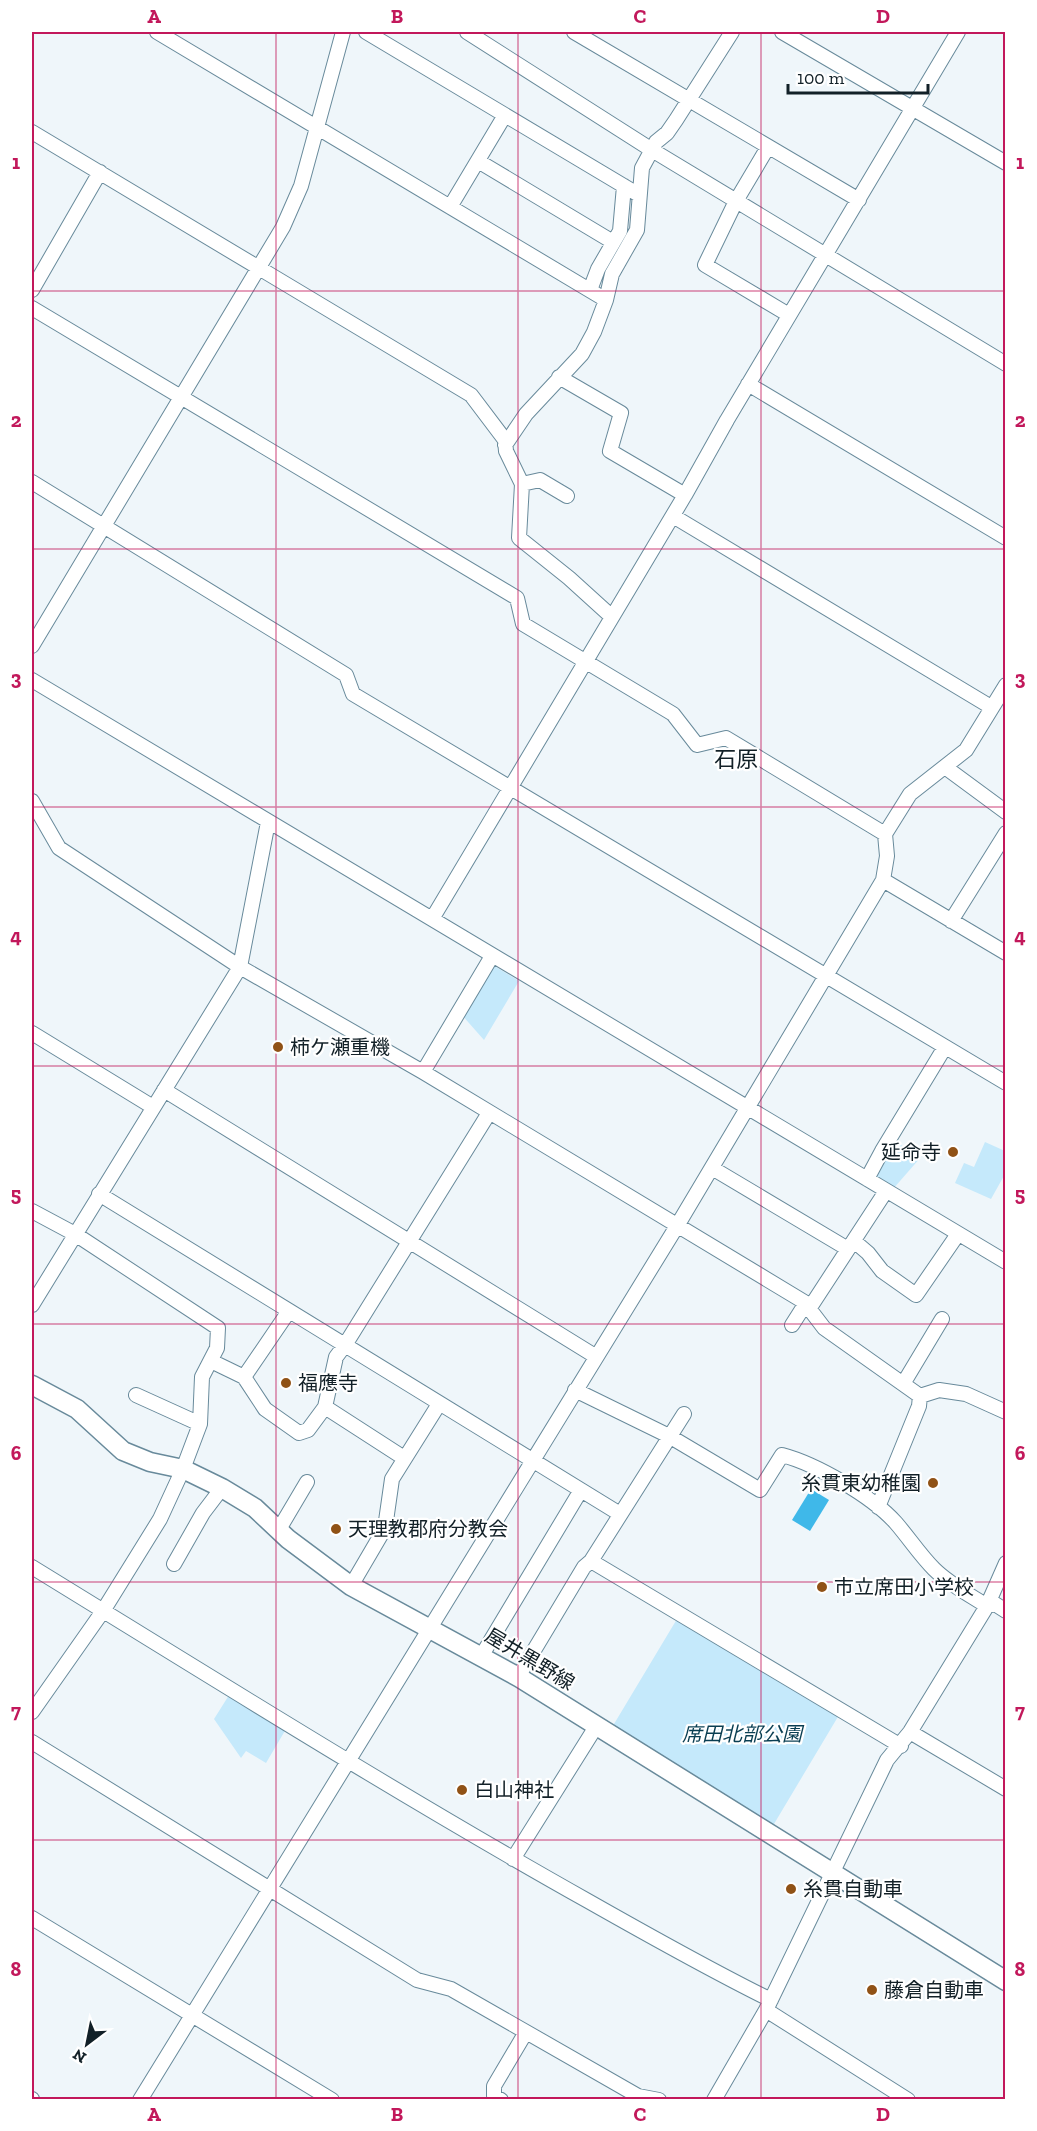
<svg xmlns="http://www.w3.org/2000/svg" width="1037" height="2131" viewBox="0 0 1037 2131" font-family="'Zilla Slab','Noto Sans JP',serif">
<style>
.green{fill:#c5e9fb}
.water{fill:#3fb8e9}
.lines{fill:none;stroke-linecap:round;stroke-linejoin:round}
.minor-casing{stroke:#688a9b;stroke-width:16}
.major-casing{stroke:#688a9b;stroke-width:21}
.minor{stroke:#fff;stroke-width:14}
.major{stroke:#fff;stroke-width:18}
.grid{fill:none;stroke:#c2185b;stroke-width:1.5;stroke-opacity:0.55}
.poi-dot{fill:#905216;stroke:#fff;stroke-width:2}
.labels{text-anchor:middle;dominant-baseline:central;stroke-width:4.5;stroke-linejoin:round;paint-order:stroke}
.poi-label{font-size:20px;fill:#122027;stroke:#fff;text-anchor:start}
.street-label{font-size:20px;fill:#122027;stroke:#fff}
.park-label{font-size:20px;font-style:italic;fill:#093e52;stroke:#fff}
.quarter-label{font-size:22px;fill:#122027;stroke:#fff}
.neatline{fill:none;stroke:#c2185b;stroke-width:2}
.grid-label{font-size:20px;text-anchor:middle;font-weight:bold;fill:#c2185b}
</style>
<rect width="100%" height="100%" fill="#eff6fa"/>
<path class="green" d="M491,964L519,981L484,1040L461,1014Z
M894,1141L921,1157L893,1189L877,1179V1172Z
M985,1142L1005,1151V1174L991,1199L955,1183L964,1163L974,1167Z
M677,1619L839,1715L771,1829L611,1729Z
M231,1692L286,1729L266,1763L246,1751L241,1758L214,1719Z"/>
<path class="water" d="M811,1489L829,1500L810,1531L792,1520Z"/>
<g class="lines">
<defs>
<path id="minor" d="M157,32L606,300
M366,32L639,195
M467,32L652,150L1006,364
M574,32L859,200
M782,32L1006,163
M32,132L471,395L505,440L506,451L522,484L519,538L569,578L612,617
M768,147L736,201L705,265L789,315
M478,161L613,242
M450,207L505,115
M32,290L100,172
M590,290L598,269L620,231L624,186
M32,308L517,598L523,624L673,714L697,745L726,738L885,834
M559,377L621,413L610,451L685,495
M748,384L1006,538
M505,445L526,414L582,354L594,332L606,300L612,274L637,230L642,168L656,142L667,133L676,120L732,32
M32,482L346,675L353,694L1006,1083
M522,484L540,480L567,496
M673,516L991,707
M32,646L283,227L301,186L343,32
M32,680L1006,1262
M945,767L1006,812
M32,801L59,848L240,967L423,1072L806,1303L811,1306V1311L824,1328L920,1396
M883,880L1006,953
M432,919L685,495L727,420L958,32
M951,921L1006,833
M32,1033L153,1107
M423,1072L492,956
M164,1090L595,1356
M712,1168L848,1249
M867,1179L882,1151L945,1047
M99,1194L620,1514
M32,1211L75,1234L218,1328L217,1348L202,1377L200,1424L183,1469L160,1519L103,1611L32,1712
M854,1241L868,1253L882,1271L916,1295L958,1234
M32,1305L240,967L268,822
M811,1306L886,1191
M289,1311L244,1377L265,1409L299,1433L308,1430L325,1407L336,1357L345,1345L489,1113
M792,1325L806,1303
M211,1361L244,1377
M903,1384L942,1319
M575,1390L669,1436L760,1490L782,1455C816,1464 872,1496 896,1523C909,1538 920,1555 934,1569C949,1584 970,1595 987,1606L995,1604L1006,1611
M136,1395L200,1424
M920,1396L939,1390L966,1394L1006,1412
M325,1407L404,1458
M878,1507L919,1406L920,1396
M278,1531L307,1482
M591,1561L901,1746
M174,1564L203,1513L222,1488
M32,1567C216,1680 399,1795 588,1901C648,1935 708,1969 771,2000
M351,1586L385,1528L392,1479L439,1404
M482,1655L581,1490
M520,1678L521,1672L584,1567L591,1561L684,1414
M910,1732L1006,1789
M32,1742L417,1980L451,1989L638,2096L659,2100
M513,1859L597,1725
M32,1918L332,2100
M766,2010L908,2100
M32,2099V2100
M140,2100L677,1226L883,880L887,856L885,834L910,794L966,750L1006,685
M501,2100L494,2096V2086L526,2032
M714,2100L766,2010L887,1760L910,1732L987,1606L1006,1563"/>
<path id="major" d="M32,1385L77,1409L123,1451L150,1462L183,1469L222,1488L255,1508L288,1539L351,1586L520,1678L1006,1981"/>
</defs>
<use href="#minor" class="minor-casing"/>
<use href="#major" class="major-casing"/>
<use href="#minor" class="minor"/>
<use href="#major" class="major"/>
</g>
<path class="grid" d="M276,32V2100M518,32V2100M761,32V2100M32,291H1006M32,549H1006M32,807H1006M32,1066H1006M32,1324H1006M32,1582H1006M32,1840H1006"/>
<g class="poi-dot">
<circle cx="278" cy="1047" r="6"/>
<circle cx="953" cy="1152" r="6"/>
<circle cx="286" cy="1383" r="6"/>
<circle cx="933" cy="1483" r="6"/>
<circle cx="336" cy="1529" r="6"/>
<circle cx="822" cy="1587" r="6"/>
<circle cx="462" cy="1790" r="6"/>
<circle cx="791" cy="1889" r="6"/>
<circle cx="872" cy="1990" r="6"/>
</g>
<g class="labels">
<g class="poi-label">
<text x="290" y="1047">柿ケ瀬重機</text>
<text x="941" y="1152" text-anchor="end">延命寺</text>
<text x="298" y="1383">福應寺</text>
<text x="921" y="1483" text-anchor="end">糸貫東幼稚園</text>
<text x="348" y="1529">天理教郡府分教会</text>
<text x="834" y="1587">市立席田小学校</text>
<text x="474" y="1790">白山神社</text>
<text x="803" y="1889">糸貫自動車</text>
<text x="884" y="1990">藤倉自動車</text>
</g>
<g class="street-label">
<text transform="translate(530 1659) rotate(31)">屋井黒野線</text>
</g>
<g class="park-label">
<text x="742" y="1734">席田北部公園</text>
</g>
<g class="quarter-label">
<text x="736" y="759">石原</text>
</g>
</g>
<rect width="1037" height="2131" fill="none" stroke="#ffffff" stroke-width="66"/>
<g transform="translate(87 2044) rotate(212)" stroke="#ffffff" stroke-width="4.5" paint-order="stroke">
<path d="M0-4.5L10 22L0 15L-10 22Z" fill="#122027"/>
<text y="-9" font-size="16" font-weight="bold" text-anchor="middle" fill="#122027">N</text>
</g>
<path d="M788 84v9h140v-9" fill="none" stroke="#122027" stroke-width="3"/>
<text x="797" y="84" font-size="18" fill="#122027" stroke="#ffffff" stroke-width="4.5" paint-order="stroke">100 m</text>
<rect x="33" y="33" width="971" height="2065" class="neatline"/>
<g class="grid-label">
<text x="154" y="23">A</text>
<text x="397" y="23">B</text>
<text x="640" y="23">C</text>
<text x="883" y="23">D</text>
<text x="16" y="169">1</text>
<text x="1020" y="169">1</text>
<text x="16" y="427">2</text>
<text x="1020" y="427">2</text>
<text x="16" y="685">3</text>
<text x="1020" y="685">3</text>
<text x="16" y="943">4</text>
<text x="1020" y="943">4</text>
<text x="16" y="1201">5</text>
<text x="1020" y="1201">5</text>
<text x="16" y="1460">6</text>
<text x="1020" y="1460">6</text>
<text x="16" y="1718">7</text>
<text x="1020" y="1718">7</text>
<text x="16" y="1976">8</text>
<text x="1020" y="1976">8</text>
<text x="154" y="2121">A</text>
<text x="397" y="2121">B</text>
<text x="640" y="2121">C</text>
<text x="883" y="2121">D</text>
</g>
</svg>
